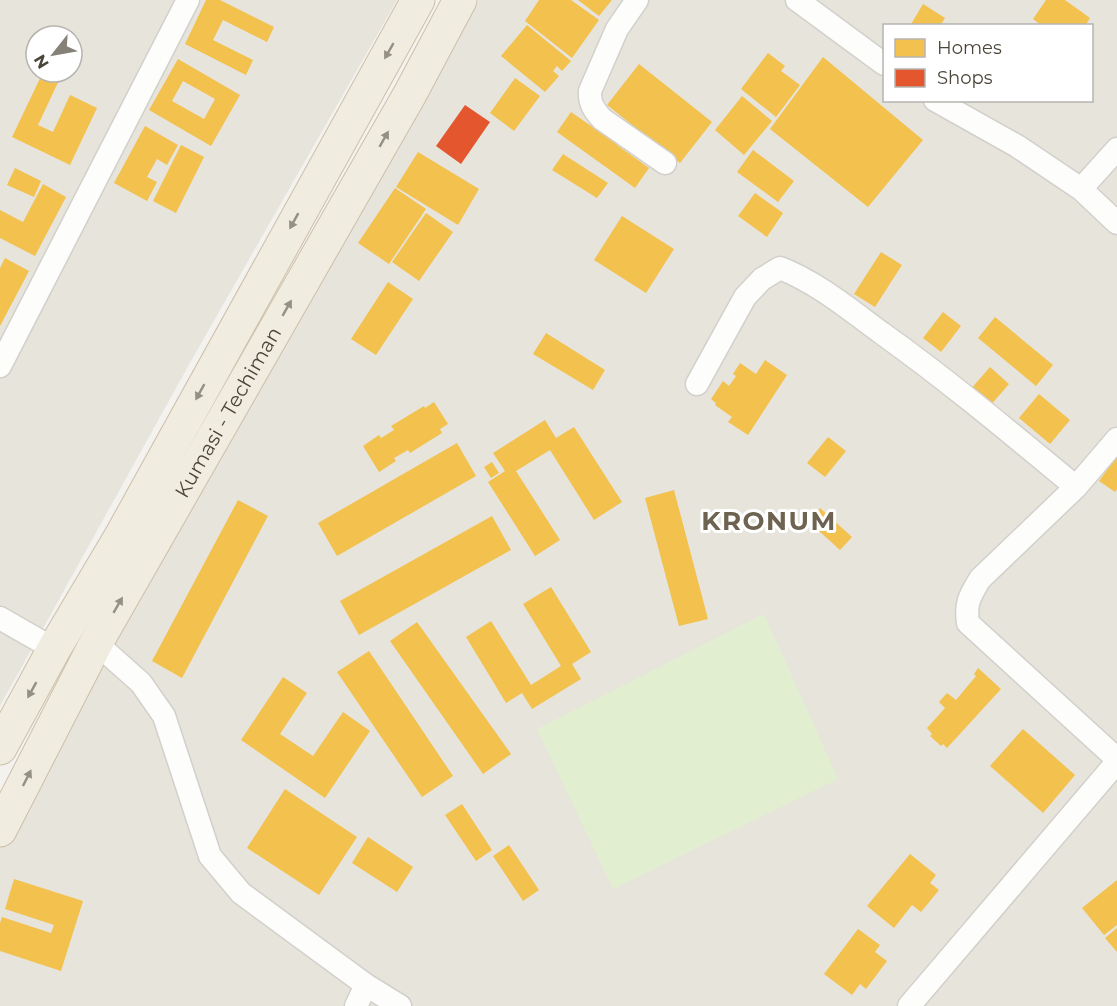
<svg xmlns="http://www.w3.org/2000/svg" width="1117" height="1006" viewBox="0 0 1117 1006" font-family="Montserrat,sans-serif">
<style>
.residential{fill:#e7e4dc;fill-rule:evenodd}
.green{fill:#e1eecf}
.homes{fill:#f2c14e;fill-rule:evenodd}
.shops{fill:#e4572e}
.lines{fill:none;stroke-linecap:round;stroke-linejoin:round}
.minor-casing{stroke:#d2d0cb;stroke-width:25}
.trunk-casing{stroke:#ccbfa9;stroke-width:35}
.minor{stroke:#fdfdfc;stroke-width:22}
.trunk{stroke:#f0ece0;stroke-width:33}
.oneway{fill:#959084}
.labels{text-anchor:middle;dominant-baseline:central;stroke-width:6;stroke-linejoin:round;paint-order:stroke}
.street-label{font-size:20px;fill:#4b4439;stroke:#fff}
.district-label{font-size:26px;font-weight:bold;letter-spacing:1.5px;fill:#6e6250;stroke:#fff}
</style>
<rect width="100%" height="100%" fill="#f4f2ee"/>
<path class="residential" d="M0,0H397L191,361L0,706ZM36,36H72V72H36Z
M479,0H1117V1006H0V842L365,205ZM884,26H1092V100H884Z"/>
<path class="green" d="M764,614L838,779L613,889L537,729Z"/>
<path class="homes" d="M206,0H220L274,27L267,42L223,20L213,40L253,60L246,75L185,44Z
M539,0H571L599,20L572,58L525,21Z
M578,0H612L599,16Z
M1046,0H1065L1090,18L1085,26H1042L1033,19Z
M923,4L945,18L940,26H910Z
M527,25L571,61L562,71L557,66L553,71L559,76L545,92L501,56Z
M768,53L785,66L781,71L800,85L776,117L741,89Z
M823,57L923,140L868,207L770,129Z
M178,59L240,95L211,146L149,110ZM183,81L215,99L204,119L172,101Z
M639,64L712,122L680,163L607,105Z
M43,72H53L61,76L38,125L53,132L70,95L97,108L70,165L12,137Z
M515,78L540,96L514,131L490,113Z
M742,96L772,121L744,155L715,130Z
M571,112L604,135L610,127L623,137L617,145L649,168L635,188L557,132Z
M145,126L178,145L167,165L157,159L147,177L157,182L147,201L114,183Z
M181,145L204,157L176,213L153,201Z
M753,150L794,181L778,202L737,172Z
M418,152L479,189L458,225L396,187Z
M563,154L608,183L597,198L552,170Z
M15,168L41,181L34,197L7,185Z
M43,184L66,197L35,256L0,238V210L23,222Z
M395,188L426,209L389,264L358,243Z
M755,193L783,213L767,237L738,216Z
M426,213L453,232L419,281L392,262Z
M622,216L674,249L646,293L594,260Z
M881,252L902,265L875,307L854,294Z
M5,258L29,271L0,326V268Z
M388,282L413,299L376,355L351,339Z
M943,312L961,326L941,352L923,338Z
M995,317L1053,365L1036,386L978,338Z
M546,333L605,370L593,390L533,354Z
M765,360L787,375L748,435L728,422L732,417L715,405L716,403L711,399L723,381L729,386L736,376L733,374L740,363L756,374Z
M990,367L1009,384L989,407L970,390Z
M1039,394L1070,420L1050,444L1019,418Z
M434,402L448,424L440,429L442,433L410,453L408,450L394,458L396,461L379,472L363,446L379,435L381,438L394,430L391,426L424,406L425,408Z
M545,420L556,438L574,427L622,502L594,520L550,450L516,471L560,540L535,556L488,482L505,471L493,453Z
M828,437L846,451L825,477L807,463Z
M457,443L476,476L337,556L318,523Z
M1117,456V489L1115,492L1099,481Z
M492,462L499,473L491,478L484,467Z
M674,490L708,619L679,626L645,498Z
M238,500L268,516L182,678L152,661Z
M820,508L852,537L840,550L808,521Z
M492,516L511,550L359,635L340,601Z
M551,587L591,652L572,664L581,679L532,709L522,693L506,703L466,637L491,621L531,685L561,666L523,604Z
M417,622L511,754L483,774L390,641Z
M369,651L453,776L422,797L337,672Z
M978,668L1001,689L947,748L943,744L941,746L930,736L932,734L927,728L945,708L939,702L947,693L956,700L976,676L974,674Z
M283,677L307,693L280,734L313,756L343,712L370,731L325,798L241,740Z
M1023,729L1075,775L1043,813L990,766Z
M285,789L357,837L319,895L247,848Z
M462,804L492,850L476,861L445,815Z
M368,837L413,867L397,892L352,863Z
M509,845L539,890L523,901L493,856Z
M910,854L936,875L930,883L939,890L921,912L912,905L894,928L867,906Z
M14,879L83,901L61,971L0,951V923L2,917L51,933L54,925L5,909Z
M1117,880V925L1104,935L1082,908Z
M1117,928V952L1105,938Z
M858,929L880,945L875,952L887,961L866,989L860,984L852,995L824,974Z"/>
<path class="shops" d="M465,105L490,122L461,164L436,146Z"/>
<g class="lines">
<defs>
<path id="minor" d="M637,0L617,29L590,91C589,103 594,110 602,119L665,163
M797,0L884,64
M935,100L1017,146L1081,189L1117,223
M1081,189L1117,149
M0,366L188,0
M697,384L745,297L762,279L780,268C818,283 850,310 883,334C950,382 1013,435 1076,487
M1117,439L1076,487L980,579C970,596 965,603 968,623L1117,759
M0,618L54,649
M96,643L141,683L164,716L210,856L241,893L366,985L400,1006
M356,1006L366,985
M909,1006L1117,762"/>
<g id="trunk">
<path d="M0,748L54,649L120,538L418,0"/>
<path id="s1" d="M0,830L96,643L410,94L460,0"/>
</g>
</defs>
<use href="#minor" class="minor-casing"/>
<use href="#trunk" class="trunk-casing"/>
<use href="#minor" class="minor"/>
<use href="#trunk" class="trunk"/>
</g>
<defs><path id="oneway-solid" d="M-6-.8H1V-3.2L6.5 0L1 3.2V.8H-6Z" transform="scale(1.5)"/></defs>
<g class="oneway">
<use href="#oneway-solid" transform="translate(389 51) rotate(120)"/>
<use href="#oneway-solid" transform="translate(384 139) rotate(-60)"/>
<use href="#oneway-solid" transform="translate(294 221) rotate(119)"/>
<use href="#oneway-solid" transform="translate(287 308) rotate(-60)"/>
<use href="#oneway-solid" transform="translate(200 392) rotate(119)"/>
<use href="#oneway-solid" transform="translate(118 605) rotate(-60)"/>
<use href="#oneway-solid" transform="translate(32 690) rotate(119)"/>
<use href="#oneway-solid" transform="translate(27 778) rotate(-63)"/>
</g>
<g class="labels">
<g class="street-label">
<text stroke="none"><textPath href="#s1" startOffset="476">Kumasi - Techiman</textPath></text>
</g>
<g class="district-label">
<text x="769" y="521">KRONUM</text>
</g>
</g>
<rect x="883" y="24" width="210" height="78" fill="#ffffff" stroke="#b7b4b0" stroke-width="1.5"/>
<rect x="895" y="39" width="30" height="18" fill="#f2c14e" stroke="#b7b4b0" stroke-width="1.5"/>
<text x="937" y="54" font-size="18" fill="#4b4439">Homes</text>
<rect x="895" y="69" width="30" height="18" fill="#e4572e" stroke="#b7b4b0" stroke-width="1.5"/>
<text x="937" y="84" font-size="18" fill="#4b4439">Shops</text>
<g transform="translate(54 54) rotate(239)"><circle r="28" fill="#ffffff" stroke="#b7b4b0" stroke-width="1.5"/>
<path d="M0-4.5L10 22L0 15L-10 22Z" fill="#868178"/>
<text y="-9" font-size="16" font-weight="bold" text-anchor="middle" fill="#4b4439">N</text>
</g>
</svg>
